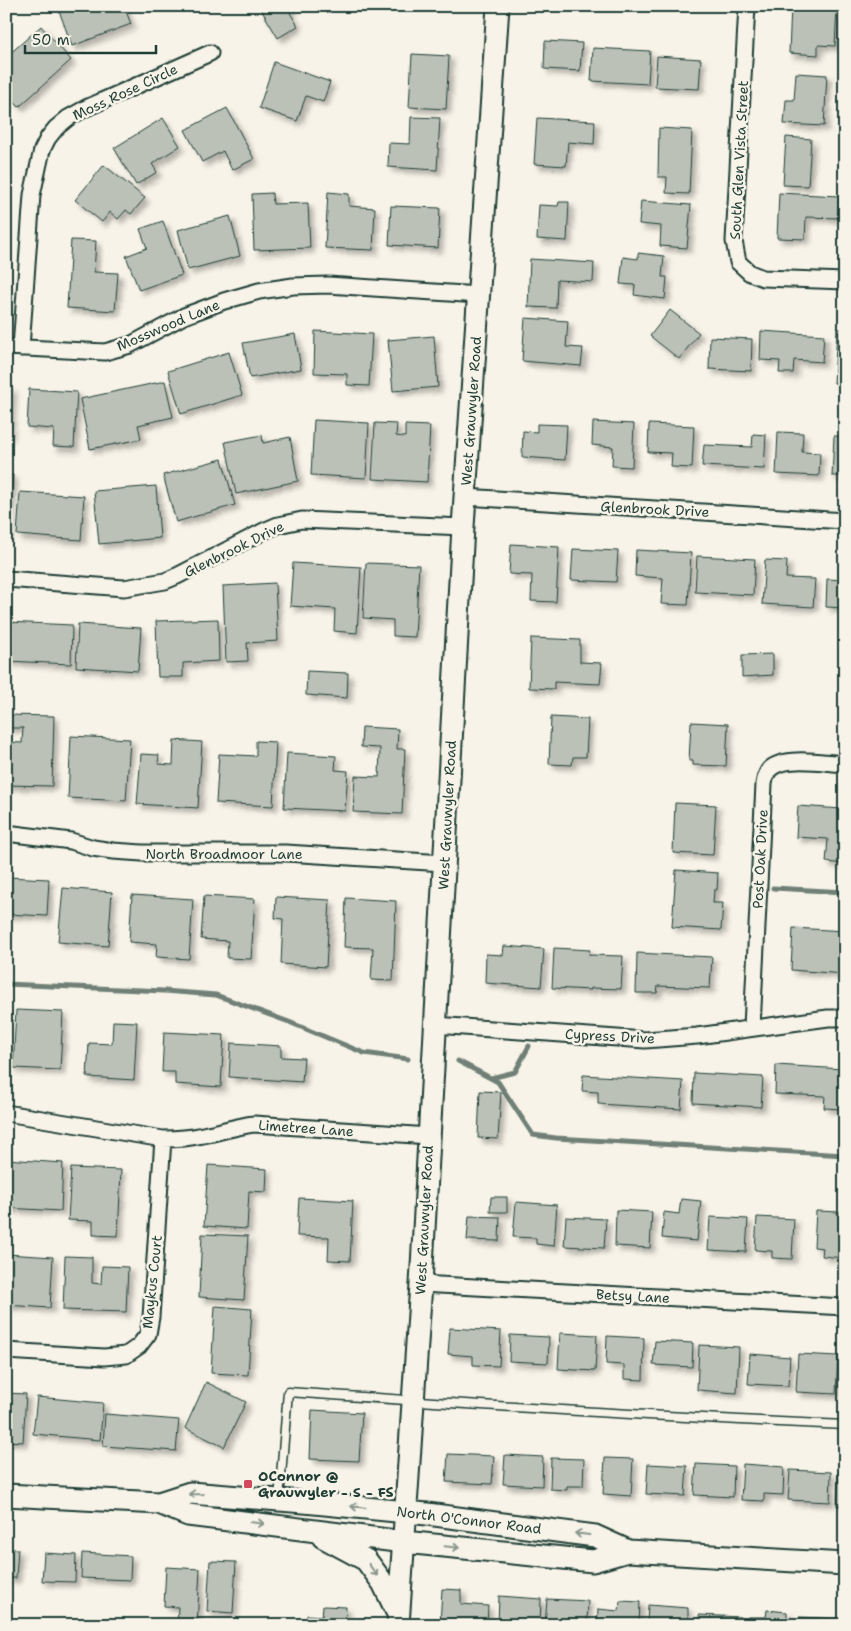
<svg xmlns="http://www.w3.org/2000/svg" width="851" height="1631" viewBox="0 0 851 1631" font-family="'Shantell Sans',sans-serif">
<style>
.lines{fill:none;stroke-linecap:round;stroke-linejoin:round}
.stream{stroke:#6f8077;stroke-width:5}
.building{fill:#bbc1b6;stroke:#1f3d34;filter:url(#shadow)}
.lane-casing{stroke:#1f3d34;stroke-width:11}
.street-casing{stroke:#1f3d34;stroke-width:19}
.secondary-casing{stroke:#1f3d34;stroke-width:25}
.lane{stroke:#f7f3e8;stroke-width:8}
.street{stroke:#f7f3e8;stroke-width:15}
.secondary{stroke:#f7f3e8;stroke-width:21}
.oneway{stroke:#8b988e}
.poi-dot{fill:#d1495b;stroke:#f7f3e8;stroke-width:2}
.labels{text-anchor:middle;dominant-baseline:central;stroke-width:5;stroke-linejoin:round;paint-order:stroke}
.street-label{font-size:14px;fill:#1f3d34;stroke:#f7f3e8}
.poi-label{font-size:14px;font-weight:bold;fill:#1f3d34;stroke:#f7f3e8;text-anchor:start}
</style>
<defs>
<filter id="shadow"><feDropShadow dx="4.5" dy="4.5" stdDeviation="2.5" flood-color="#0004"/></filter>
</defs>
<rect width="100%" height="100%" fill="#f7f3e8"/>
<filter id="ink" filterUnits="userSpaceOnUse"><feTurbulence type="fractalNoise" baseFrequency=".02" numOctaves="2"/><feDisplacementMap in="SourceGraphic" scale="10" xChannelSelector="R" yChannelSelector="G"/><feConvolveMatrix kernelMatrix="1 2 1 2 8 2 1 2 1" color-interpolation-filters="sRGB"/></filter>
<g filter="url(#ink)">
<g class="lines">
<path class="stream" d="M773,888L845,892
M6,984L164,991L216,995L289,1022L364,1053L408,1059
M458,1061L498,1082L533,1135L556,1138L845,1155
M491,1078L515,1072L529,1046"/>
</g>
<path class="building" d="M63,6H124L131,24L72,46L58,8Z
M259,6H296L289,11L298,26L278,38Z
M791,6H837L835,46L818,45V55L789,53Z
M41,26L71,60L19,107L6,93V79L11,74L6,69V57Z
M545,41L582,43L580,71L544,69Z
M593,48L650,51L648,84L591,81Z
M412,54L449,56L446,109L409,107Z
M657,56L701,59L699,89L655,87Z
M274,62L330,82L323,102L306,96L297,121L259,108Z
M796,73L827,75L824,126L784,124L786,100H794Z
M227,108L254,159L232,170L223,151L202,162L185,130Z
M411,117L440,118L437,170L388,167L389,143L410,144Z
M163,118L180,146L152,164L157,172L136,185L114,148Z
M537,118L595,121L594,144L568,142L566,166L534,164Z
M659,128L692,130L689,194L666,193L667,177H658Z
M786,137L811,139L808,186L783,185Z
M104,165L145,198L131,214L126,210L118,219L110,212L102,222L75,200Z
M328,192L349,194V206L375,208L373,250L325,248Z
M272,193L273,204L308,203L310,248L254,250L252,194Z
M779,193L839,196L838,218L806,217L805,239L777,238Z
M641,201L691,205L687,248L660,246L661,226L639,224Z
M559,202H569L567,241L537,239L539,205L558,206Z
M391,206L440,208L438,248L389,245Z
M230,216L240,256L188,270L178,230Z
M163,221L182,275L139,290L126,256L147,248L140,229Z
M71,240L96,241L94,272L118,273L115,311L67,308Z
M638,253L664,256L662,277H667L665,299L634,295L635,285L620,284L623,257L638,259Z
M530,259L594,263L593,282L557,280L556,308L528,307Z
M670,310L699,333L679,359L650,336Z
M525,318L568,321L566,347L583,348L581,366L522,361Z
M837,329H845V384L834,383Z
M315,331L372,334L369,386L347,385V374L314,373Z
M761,331L824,335L822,362L794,360L793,373H779L780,361L760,360Z
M295,334L301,369L250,378L243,343Z
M434,336L438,387L393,391L388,340Z
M710,337L752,339L751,371L709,369Z
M229,352L242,395L181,414L168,371Z
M165,381L173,417L138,425L141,439L90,449L80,399Z
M6,388H12L9,437L6,436Z
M29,389L77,392L74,447L53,446L54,429L27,427Z
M314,420L369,423L366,478L311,475Z
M593,422L634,424L632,467L612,466L613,447L592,445Z
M375,423L397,424L396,436L405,437V425L430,426L427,482L372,479Z
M537,424L567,425L565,460L522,457L523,431L537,432Z
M649,424L694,426L692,468L671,467L672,453L648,452Z
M778,432L803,433L802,452L820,453L819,476L776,474Z
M753,434L766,435L764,469L702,466L704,445L752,447Z
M262,435L263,443L290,437L298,481L236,494L225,442Z
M834,436H845V476H832Z
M222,459L235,505L176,522L163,475Z
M6,474L13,475L8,534H6Z
M156,486L160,538L99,544L94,491Z
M20,492L84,496L81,540L17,535Z
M511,544L559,547L556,602L531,601L532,575L509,574Z
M573,549L618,551L616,582L571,580Z
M636,550L691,553L688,605L661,604L663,578L635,576Z
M697,556L755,559L753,595L695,592Z
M765,560L787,561L786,578L815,579L813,607L762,604Z
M293,563L361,567L357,633L334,631L335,609L290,606Z
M366,563L419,565L415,637L393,636V620L363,618Z
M827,579L845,580V608L826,607Z
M275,583L278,641L247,643L248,661L226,662L223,586Z
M218,619L219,661L183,663V677H158L156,621Z
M6,622L72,625L71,664L6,661Z
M78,624L141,628L138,671L76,667Z
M531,638L580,640V662L602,663L600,684L554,682V689L529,688Z
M773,654V675L742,677V655Z
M307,671L348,673L347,698L306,695Z
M6,715L54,716L52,786L6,785V742L22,743L23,728H6Z
M551,717L588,719L586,757H573L572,765L549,764Z
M691,722L728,724L726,766L693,765V761H689Z
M362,727L398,729L397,749H405L402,814L353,812L355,776L379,777L380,748L361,747Z
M71,736L130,739L126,801L68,798Z
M174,740L202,742L198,808L137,804L141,754L159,755L158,764L173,765Z
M256,741L276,742L273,806L216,803L219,754L256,756Z
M287,753L336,756L335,770L348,771L345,811L284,808Z
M675,803L716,805L713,855L673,853Z
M798,806L842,809L841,832H845V864L826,862L828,839L796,837Z
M676,870L718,873L717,890H714L713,903H723L721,930L672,927Z
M6,877L49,879L47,916L6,914Z
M63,888L112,892L108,946L58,942Z
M132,895L193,899L189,959L156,957L157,944L129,942Z
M204,896L255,899L251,959L227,958L228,941L201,939Z
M276,897L330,900L326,967L281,964L283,919L275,918Z
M346,898L396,901L393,981L371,980L373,948L344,947Z
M793,928L845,931V974L791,970Z
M504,946L544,949L541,987L485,983L486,954L503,955Z
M554,948L590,950L589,955L623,956L621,989L591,988V990L552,988Z
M637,953L712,957L710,988L658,986L657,993H636Z
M16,1010L63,1012L60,1070L13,1068Z
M113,1021L137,1022L134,1080L87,1077L89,1043L112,1044Z
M164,1032L224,1035L221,1087L175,1084V1072H162Z
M231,1043L281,1046V1057L304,1058L302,1082L229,1077Z
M776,1065L843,1069L841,1109L824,1108L825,1096L775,1094Z
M694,1073L763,1077L761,1107L693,1103Z
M583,1075L683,1081L681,1109L598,1104V1092L582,1091Z
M480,1091L501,1092L498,1139L478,1138Z
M6,1159L63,1163L61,1211L6,1208Z
M208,1165L267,1169L266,1192L249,1191L247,1229L204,1226Z
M71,1168L121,1170L118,1236L93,1235V1221L68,1220Z
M491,1197H507V1212H490Z
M299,1198L353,1201L350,1261L328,1260L329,1237L297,1236Z
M681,1199L701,1201L697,1241L662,1238L664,1212L679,1214Z
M516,1202L557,1205L554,1246L536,1244V1238L513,1237Z
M616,1210L652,1212L650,1248L615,1246Z
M816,1211L840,1212L839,1229H845V1258L822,1256L823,1248L814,1247Z
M469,1216L500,1217L499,1241L467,1240Z
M566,1217L606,1219L604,1248L564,1246Z
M710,1217L748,1219L746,1252L708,1250Z
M757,1217L794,1219L792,1259L772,1258V1251L755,1250Z
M202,1234L248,1236L244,1300L199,1297Z
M6,1254L53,1257L50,1308L6,1305Z
M65,1256L92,1257V1283L101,1284L102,1266L128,1267L126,1312L63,1310Z
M215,1306L252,1309L248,1375L211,1373Z
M450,1328L501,1331L499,1366L473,1365V1356L448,1354Z
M560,1333L597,1335L595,1371L558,1369Z
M510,1335L549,1337L548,1363L509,1361Z
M607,1336L644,1338L643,1380L624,1379V1365L606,1364Z
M655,1341L693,1343L692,1367L653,1365Z
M699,1345L739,1347L737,1393L697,1390Z
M750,1354L790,1357L788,1386L748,1384Z
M798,1354L838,1356L836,1394L796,1392Z
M843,1375H845V1403H842Z
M206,1382L246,1402L224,1447L185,1428Z
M6,1393L26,1394L23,1442L6,1441Z
M37,1397L103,1403L100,1440L33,1434Z
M312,1410L362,1413L359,1461L310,1459Z
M105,1414L179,1420L176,1451L103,1446Z
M448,1454L494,1456L492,1484L446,1482Z
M505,1455L543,1457L542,1486L503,1484Z
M551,1458L584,1459L583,1486H567V1490L550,1489Z
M605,1458L633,1459L631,1496L603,1494Z
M648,1464L687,1466L685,1496L646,1494Z
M696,1464L734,1466L733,1497L694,1495Z
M743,1464L784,1467L783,1495L764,1494V1501L741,1500Z
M790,1470L831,1472L830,1502L788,1500Z
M839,1470H845V1506H837Z
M6,1549H18L16,1578H6Z
M44,1553L76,1555L75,1582L42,1581Z
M82,1553L131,1556L130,1580L81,1578Z
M210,1561L236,1562L233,1613L207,1611Z
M166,1567L200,1569L197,1625H177L178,1607L164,1606Z
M442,1589L461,1590V1604L488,1606L487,1625H440Z
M499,1596L541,1599L540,1625H498Z
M547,1599L588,1601L587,1625H545Z
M620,1601L640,1602L639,1625H597L598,1609L619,1611Z
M648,1605L688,1608V1625H647Z
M323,1606L346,1607L345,1625H307V1615L322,1616Z
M767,1610L787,1612V1625H747L748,1617H766Z
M699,1615L740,1617L739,1625H699Z
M799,1617L840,1619V1625H799Z"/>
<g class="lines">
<defs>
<path id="lane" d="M279,1499L288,1392C474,1405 659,1417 845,1425"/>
<path id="street" d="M747,6L734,241L738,262L750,273L763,278L845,281
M6,347L105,352L130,345L184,316L224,301L259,291L293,286L328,285L479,295
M21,348L32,195L42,150L48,138L56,128L68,118L86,108L210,53
M465,497L845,521
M6,579L124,588L165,581L177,576L264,531L278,525L302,520L463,527
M6,833L71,841L93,848L113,851L142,853H286L444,863
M435,1025L645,1040L697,1036L828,1018H845
M752,1027L764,784C765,778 766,773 770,769C784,755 826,763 845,764
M6,1113L163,1139C176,1139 190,1138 203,1135C220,1132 237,1126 254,1124L429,1136
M421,1284L845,1307
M6,1351L104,1357L126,1355L139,1346L148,1334L151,1317L163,1139"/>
<path id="secondary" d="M6,1495L159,1503L188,1515L404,1542L593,1561L628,1551L845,1564
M159,1503L190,1493L304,1502L427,1514L595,1536L628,1551
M323,1537L366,1560L383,1583L398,1614
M398,1625L421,1284L463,527L498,6"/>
</defs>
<use href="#lane" class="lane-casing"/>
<use href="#street" class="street-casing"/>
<use href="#secondary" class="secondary-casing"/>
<use href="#lane" class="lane"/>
<use href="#street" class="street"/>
<use href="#secondary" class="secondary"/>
</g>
<defs><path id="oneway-shaft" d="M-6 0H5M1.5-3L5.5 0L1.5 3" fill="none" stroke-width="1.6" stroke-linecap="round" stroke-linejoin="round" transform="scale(1.25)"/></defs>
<g class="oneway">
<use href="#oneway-shaft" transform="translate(196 1494) rotate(-179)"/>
<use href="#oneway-shaft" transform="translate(358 1507) rotate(-174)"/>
<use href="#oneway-shaft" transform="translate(257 1523) rotate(7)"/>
<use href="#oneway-shaft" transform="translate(582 1534) rotate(-173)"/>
<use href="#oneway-shaft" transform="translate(452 1547) rotate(6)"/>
<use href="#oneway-shaft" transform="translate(373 1570) rotate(55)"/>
</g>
</g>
<rect class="poi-dot" x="243" y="1479" width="10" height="10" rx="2.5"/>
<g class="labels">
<g class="street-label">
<text transform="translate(125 92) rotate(-25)">Moss Rose Circle</text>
<text transform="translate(739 160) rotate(-87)">South Glen Vista Street</text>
<text transform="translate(168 325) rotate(-23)">Mosswood Lane</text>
<text transform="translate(471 411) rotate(-86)">West Grauwyler Road</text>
<text transform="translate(655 509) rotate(3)">Glenbrook Drive</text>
<text transform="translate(234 549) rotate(-26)">Glenbrook Drive</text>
<text transform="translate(447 815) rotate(-87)">West Grauwyler Road</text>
<text x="224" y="854">North Broadmoor Lane</text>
<text transform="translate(760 859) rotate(-87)">Post Oak Drive</text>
<text transform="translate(610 1036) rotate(3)">Cypress Drive</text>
<text transform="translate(306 1128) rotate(4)">Limetree Lane</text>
<text transform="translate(424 1220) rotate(-87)">West Grauwyler Road</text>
<text transform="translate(152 1282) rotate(-84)">Maykus Court</text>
<text transform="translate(633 1296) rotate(3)">Betsy Lane</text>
<text transform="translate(469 1520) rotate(7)">North O'Connor Road</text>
</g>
<g class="poi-label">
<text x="258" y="1476">OConnor @<tspan x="258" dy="16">Grauwyler - S - FS</tspan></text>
</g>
</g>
<rect width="851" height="1631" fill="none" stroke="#f7f3e8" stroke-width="25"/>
<rect x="12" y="12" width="826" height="1606" fill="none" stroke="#1f3d34" stroke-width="2" filter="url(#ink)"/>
<path d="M25 45v8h131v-8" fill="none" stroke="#1f3d34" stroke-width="2.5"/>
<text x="32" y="45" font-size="15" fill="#1f3d34" stroke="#f7f3e8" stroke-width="4" paint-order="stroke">50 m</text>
</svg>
